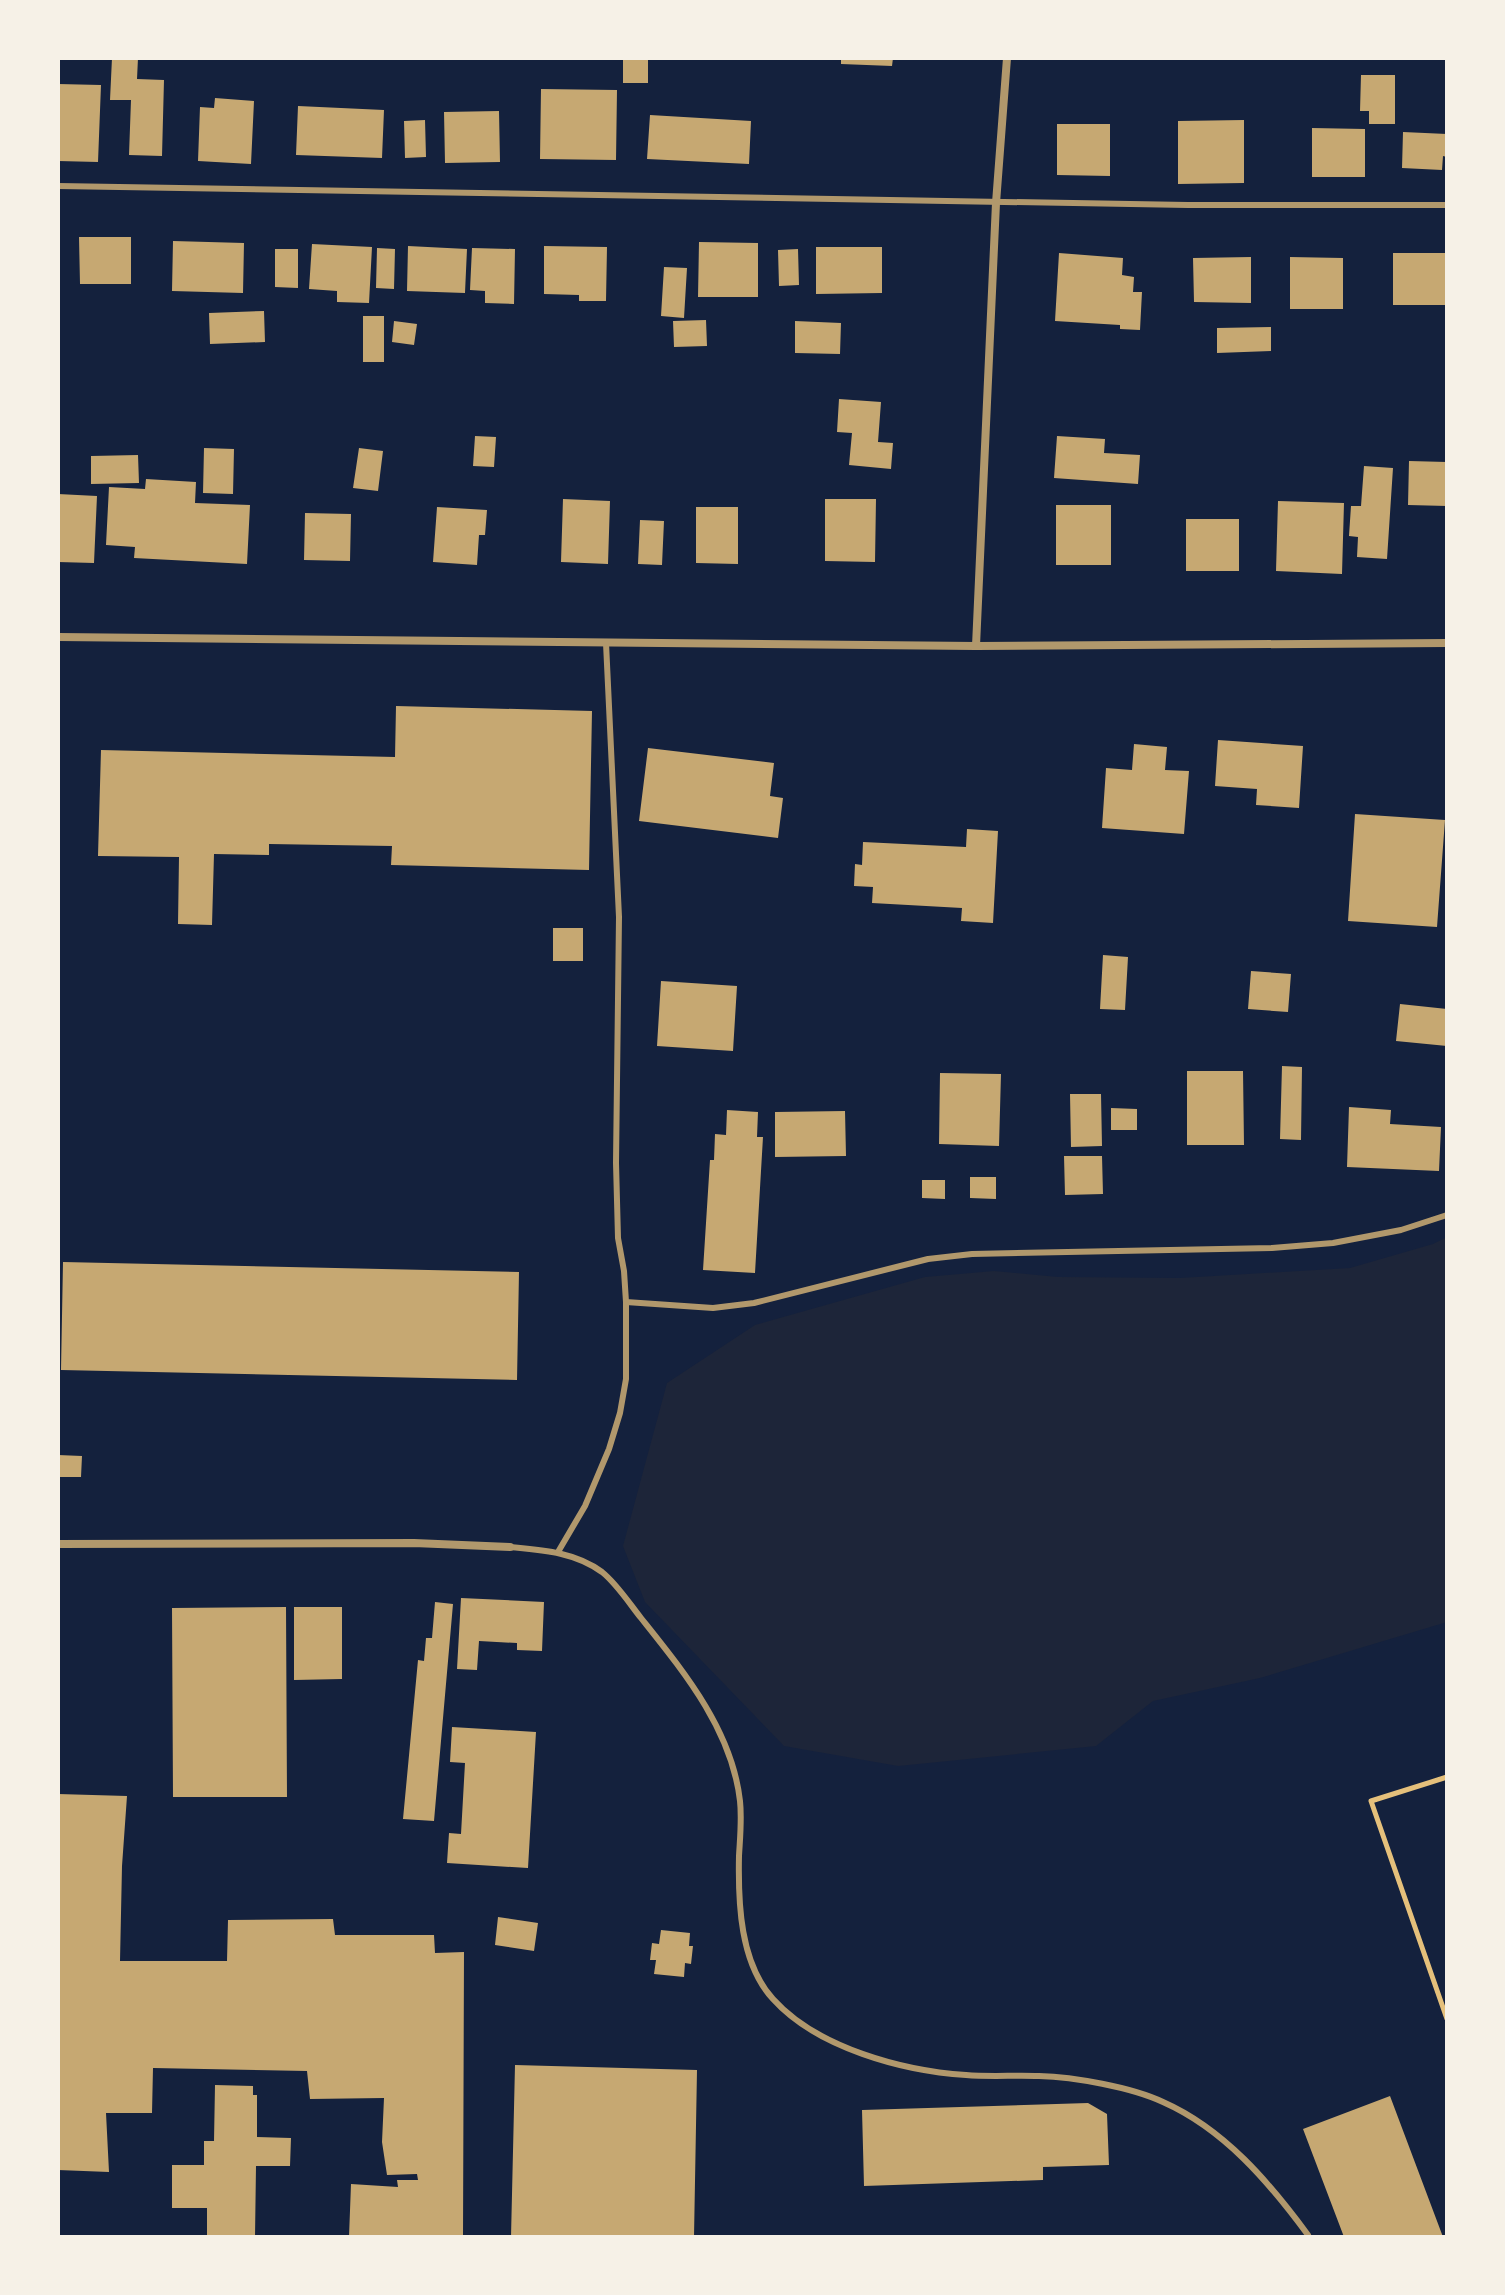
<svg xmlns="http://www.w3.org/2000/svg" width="1505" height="2295" viewBox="0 0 1505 2295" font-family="'Sofia Sans Condensed',sans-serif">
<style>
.green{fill:#1d2539}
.building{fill:#c6a872}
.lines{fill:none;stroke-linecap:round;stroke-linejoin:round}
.path{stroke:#e5c07b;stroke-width:5}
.service{stroke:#b1986c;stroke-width:6}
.minor{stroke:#b1986c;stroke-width:8}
</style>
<rect width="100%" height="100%" fill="#14213d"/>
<path class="green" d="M1447,1237V1622L1260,1678L1153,1701L1096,1746L898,1766L784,1746L645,1602L623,1546L667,1383L755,1325L925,1277L994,1271L1058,1277L1180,1278L1350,1268L1433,1244Z"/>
<path class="building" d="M112,58H138L137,79L164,80L162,156L129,155L131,100H110Z
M623,58H648V83H623Z
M841,58H893L892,66L841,64Z
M1361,75H1395V124H1369V111H1360Z
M58,84L101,85L98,162L58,161Z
M541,89L617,90L616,160L540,159Z
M215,98L254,101L251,164L198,161L200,107L214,108Z
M298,106L384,110L382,158L296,155Z
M499,111L500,162L445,163L444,112Z
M650,115L751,121L749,164L647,159Z
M425,120L426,157L405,158L404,121Z
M1244,120V183L1178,184V121Z
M1057,124H1110V176L1057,175Z
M1312,128L1365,129V177H1312Z
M1403,132L1447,134V157L1443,156L1442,170L1402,168Z
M79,237H131V284H80Z
M173,241L244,243L243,293L172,291Z
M699,242L758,243V297H698Z
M312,244L372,247L369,303L337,302V291L309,289Z
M408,246L467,249L465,293L407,291Z
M544,246L607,247L606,301H579V295L544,294Z
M816,247H882V293L816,294Z
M377,248L395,249L394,289L376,288Z
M472,248L515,249L514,304L485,303V291L470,290Z
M275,249H298V288L275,287Z
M798,249L799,285L779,286L778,250Z
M1059,253L1123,258L1122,275L1134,277L1133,292H1142L1140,330L1120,329V325L1055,321Z
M1393,253H1446V305H1393Z
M1251,257V303L1194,302L1193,258Z
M1290,257L1343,258V309H1290Z
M664,267L687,268L684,318L661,316Z
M264,311L265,342L210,344L209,313Z
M363,316H384V362H363Z
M706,320L707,346L674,347L673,321Z
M394,321L417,324L414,345L392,342Z
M795,321L841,323L840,354L795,353Z
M1271,327V351L1217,353V328Z
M839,399L881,402L878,442L893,443L891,469L849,465L852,433L837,432Z
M475,436L496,437L494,467L473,466Z
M1057,436L1105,439L1104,453L1140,455L1138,484L1054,478Z
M204,448L234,449L233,494L203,493Z
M359,448L383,451L378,491L353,488Z
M138,455L139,483L91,484V456Z
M1409,461L1447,462V506L1408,505Z
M1364,466L1393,468L1387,559L1357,557L1358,537L1349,536L1351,506H1361Z
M146,479L196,482L195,503L250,505L247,564L134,558L135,547L106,545L109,487L145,489Z
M58,494L97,496L94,563L58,562Z
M563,499L610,501L608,564L561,562Z
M825,499H876L875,562L825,561Z
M1278,501L1344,503L1342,574L1276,571Z
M1056,505H1111V565H1056Z
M437,507L487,510L485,535H479L477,565L433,562Z
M696,507H738V564L696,563Z
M305,513L351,514L350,561L304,560Z
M1186,519H1239V571H1186Z
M640,520L664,521L662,565L638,564Z
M396,706L592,711L589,870L391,865L392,846L269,844V855L214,854L212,925L178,924L179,857L98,856L101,750L395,757Z
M1218,740L1303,746L1299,808L1256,805L1257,789L1215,786Z
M1134,744L1167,747L1165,770L1189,771L1184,834L1102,828L1106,768L1132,770Z
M648,748L774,763L770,796L783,798L778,838L639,821Z
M1355,814L1445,820L1437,927L1348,921Z
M967,829L998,831L993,923L961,921L962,908L872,903L873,887L854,886L855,864L862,865L863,842L966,847Z
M553,928H583V961H553Z
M1103,955L1128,957L1125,1010L1100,1009Z
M1251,971L1291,974L1288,1012L1248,1009Z
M661,981L737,986L733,1051L657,1046Z
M1400,1004L1447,1009V1046L1396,1041Z
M1282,1066L1302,1067L1301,1140L1280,1139Z
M1187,1071H1243L1244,1145H1187Z
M940,1073L1001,1074L999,1146L939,1144Z
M1070,1094H1101L1102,1146L1071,1147Z
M1349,1107L1391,1110L1390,1124L1441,1127L1439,1171L1347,1167Z
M1111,1108L1137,1109V1130H1111Z
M727,1110L758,1112L757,1137H763L755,1273L703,1270L710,1160H714L715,1134L726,1135Z
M845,1111L846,1156L775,1157V1112Z
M1064,1156H1102L1103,1194L1065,1195Z
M970,1177H996V1199L970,1198Z
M922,1180H945V1199L922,1198Z
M63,1262L519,1272L517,1380L61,1370Z
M58,1455L82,1456L81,1477H58Z
M461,1598L544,1602L542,1651L517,1650V1643L479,1641L477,1670L457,1669Z
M435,1602L453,1604L434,1821L403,1819L418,1660L424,1661L426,1638H432Z
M286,1607L287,1797H173L172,1608Z
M294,1607H342V1679L294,1680Z
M452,1727L536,1732L528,1868L447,1863L449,1833L461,1834L465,1763L450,1762Z
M58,1794L127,1796L122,1866L120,1961H227L228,1920L333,1919L335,1935H434L435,1953L464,1952L463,2237H349L351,2184L398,2187L397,2180H418L417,2174L387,2175L382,2142L384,2098L310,2099L307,2071L153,2068L152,2113H106L109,2172L58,2170Z
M498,1917L538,1923L534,1951L495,1945Z
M661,1930L690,1933L689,1946H693L691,1964L685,1963L684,1977L654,1974L656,1960H650L652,1943L659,1944Z
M515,2065L697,2070L694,2237H511Z
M215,2085L253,2086V2095H257V2137L291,2138L290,2166H256L255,2237H207V2208H172V2165H204V2141H214Z
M1390,2096L1443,2237H1344L1303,2129Z
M1088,2103L1107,2114L1109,2165L1043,2167V2180L864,2186L862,2110Z"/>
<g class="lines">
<path class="path" d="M1447,1777L1371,1801L1447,2019"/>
<path class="service" d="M58,186L1188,205H1447
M626,1302L713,1308L754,1303L928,1259L972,1254L1272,1248L1333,1243L1401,1230L1447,1215
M510,1547C542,1550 575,1552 602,1572C617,1584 629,1603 641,1618C684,1672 732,1730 740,1801C742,1819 740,1838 739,1856C738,1903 740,1963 773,1999C817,2048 903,2071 966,2075C990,2077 1015,2075 1039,2076C1074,2077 1131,2087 1163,2102C1224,2129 1269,2182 1308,2235
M558,1552L585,1506L609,1449L620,1413L626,1379V1302L624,1271L618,1238L616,1163L619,917L606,643"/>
<path class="minor" d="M58,637L976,646L1447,643
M976,646L996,203L1007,58
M58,1544L414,1543L510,1547"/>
</g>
<rect width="1505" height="2295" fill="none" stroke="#f6f1e7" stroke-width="120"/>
</svg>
